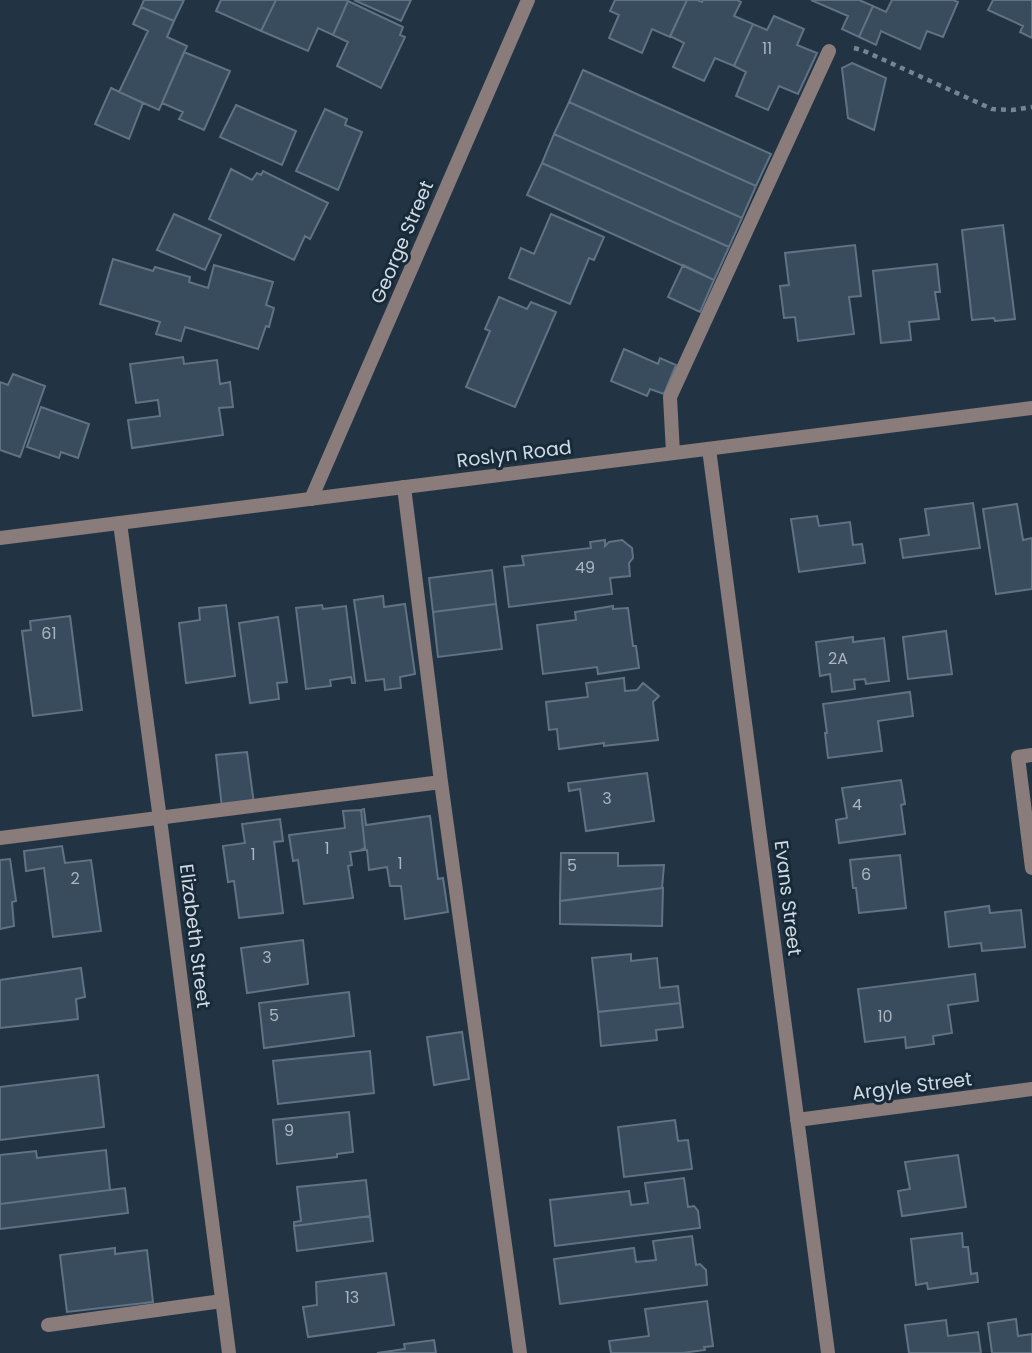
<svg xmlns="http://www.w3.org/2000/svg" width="1032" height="1353" viewBox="0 0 1032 1353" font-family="Poppins,sans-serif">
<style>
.building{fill:#394c5d;stroke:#5f7385;stroke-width:2}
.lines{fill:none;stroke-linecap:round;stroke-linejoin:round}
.path{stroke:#768591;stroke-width:4.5;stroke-dasharray:5 5;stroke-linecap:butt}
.service{stroke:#897c7a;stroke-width:14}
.minor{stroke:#897c7a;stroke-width:14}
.tertiary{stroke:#897c7a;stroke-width:14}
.labels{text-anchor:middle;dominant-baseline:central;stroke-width:6;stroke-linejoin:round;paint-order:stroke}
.number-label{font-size:16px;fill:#aab6c2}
.street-label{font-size:19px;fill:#cfdae4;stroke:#182a38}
</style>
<rect width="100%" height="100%" fill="#223443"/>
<path class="building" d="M144,0H184L174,21L141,7Z
M221,0H276L261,31L216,11Z
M276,0H346L348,1L333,35L318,28L308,51L261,31Z
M354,0H411L401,21Z
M615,0H687L670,37L652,29L642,53L609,38L619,15L610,11Z
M687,0H697L702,2L703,0H737L741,2L734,16L753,24L734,66L715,58L704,81L673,67L684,43L670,36Z
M811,0H859L873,6L859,37L842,29L848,16Z
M892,0H953L958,2L943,37L927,31L920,49L881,31L876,45L859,37L873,6L886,12Z
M993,0H1032V38L1020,32L1023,26L988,10Z
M348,1L403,27L400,35L405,37L381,88L337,66L348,42L333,35Z
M141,7L174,21L167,37L187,46L159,110L119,92L148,31L133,24Z
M774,16L804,29L797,45L817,53L798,94L779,86L768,110L736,96L746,72L734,66L753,24L767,30Z
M184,52L230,71L204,130L179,119L183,112L162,103Z
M852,63L886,78L874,130L848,118L842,68Z
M583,70L771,154L756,186L569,102Z
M111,88L143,103L129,139L95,124Z
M569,102L756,186L742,218L554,134Z
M236,105L296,131L282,165L220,137Z
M325,109L347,119L345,125L362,132L338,190L296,171Z
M554,134L742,218L729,247L542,163Z
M542,163L729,247L714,280L527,195Z
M231,169L252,180L257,173L261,175L263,171L328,203L310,239L305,236L294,260L209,219Z
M174,214L221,235L205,270L157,250Z
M551,214L604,237L594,260L589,258L570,304L509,278L521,248L534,254Z
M1003,225L1015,319L995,321L994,318L972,320L962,230Z
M855,245L861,296L849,297L854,334L798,341L795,317L784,318L780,286L789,285L785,253Z
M113,259L153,271L155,267L190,277L189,282L208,288L214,265L273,282L266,305L274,308L269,327L266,326L258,349L185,327L181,341L156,334L160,322L100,304Z
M937,264L940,292H935L939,319L909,322L911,340L881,343L873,271Z
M683,265L714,280L700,312L668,297Z
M499,297L527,309L531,302L556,312L515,407L466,387L490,331L485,329Z
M624,349L658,364L660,358L676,365L664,394L650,389L647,396L611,381Z
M183,357L184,364L217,360L220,384L230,382L233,407L219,408L223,435L132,448L128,420L160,416L158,400L136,403L130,364Z
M13,374L45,386L20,457L0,450V382L8,385Z
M41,407L89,424L78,458L61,452L59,458L27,447Z
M973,503L980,548L903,558L900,539L929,535L925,509Z
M1017,504L1023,540L1032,538V589L996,594L983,509Z
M817,516L819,526L850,522L853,545L862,544L865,563L799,572L791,519Z
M605,540V546L609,542L622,540L632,548L633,558L629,563L630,576L610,578L612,594L509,607L504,567L524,565L522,556L591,548L590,542Z
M492,570L496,604L433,612L429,578Z
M383,596L384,607L405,604L415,674L400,677L401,688L385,690L384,679L366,681L354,600Z
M496,604L502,649L438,657L433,612Z
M226,605L235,676L186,683L179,623L200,620L199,608Z
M322,605L323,609L346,606L355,683H352L351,677L330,680L331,686L306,689L296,608Z
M613,606V609L628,608L633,646H636L639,668L598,674L597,667L543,674L537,625L576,620L575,612Z
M70,616L82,710L33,716L22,631L31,630L30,621Z
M278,617L287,682L277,683L279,699L250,703L239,623Z
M946,631L952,674L908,679L903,637Z
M853,637V642L884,638L889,681L866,684L865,679L854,680L855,689L832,692L830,674L820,676L816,642Z
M624,678L625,691L637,690L643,683L659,696L653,702L658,740L604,746V743L559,749L557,729L549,730L546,702L588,697L586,683Z
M910,692L913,716L878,721L882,751L828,758L825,733H827L823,704Z
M247,752L254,804L222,808L216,755Z
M647,773L654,821L586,831L580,789L569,791L568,783Z
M901,780L905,804L901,805L905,834L839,843L836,820L847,818L842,788Z
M364,809L366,825L430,816L438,879L443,878L448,912L405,919L401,886H390L387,867L369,870L367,850L363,849L365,848L361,810Z
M361,810L365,848L364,850L350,852L352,865L348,866L353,898L304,904L298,860L293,861L289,835L345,828L343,811Z
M280,819L283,841L274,842L283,913L239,918L234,881L228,882L223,846L245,843L242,824Z
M62,846L65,863L91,860L101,931L53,937L44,868L26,871L24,851Z
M561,853H618V866L664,865L662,888L560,901Z
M900,855L906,908L859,913L856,888H853L850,860Z
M10,859L16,901L12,902L14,926L0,929V860Z
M663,888L662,926L560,924V901Z
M989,906L990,913L1021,910L1025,947L982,951L981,943L949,947L945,912Z
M303,940L308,984L247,993L241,948Z
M631,954V961L657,958L660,988L678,986L680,1003L598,1012L592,958Z
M81,968L85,997L76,999L78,1019L0,1028V980Z
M975,974L978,1001L948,1005L952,1033L933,1036L934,1044L906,1048L905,1037L865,1042L858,989Z
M349,992L354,1036L264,1048L259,1003Z
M680,1003L683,1027L656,1030L657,1040L601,1046L598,1012Z
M462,1032L469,1079L434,1085L427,1037Z
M370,1051L374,1093L278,1104L273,1061Z
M98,1075L104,1127L0,1140V1087Z
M349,1112L353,1152L337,1154V1157L277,1164L273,1120Z
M675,1120L678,1141L688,1140L692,1169L624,1177L618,1127Z
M106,1150L110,1190L0,1204V1155L36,1151L37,1158Z
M958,1155L966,1207L902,1216L898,1191L910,1189L905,1162Z
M684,1178L688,1207L694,1206L698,1211L700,1228L555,1246L550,1200L629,1191L631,1205L648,1203L645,1183Z
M366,1180L370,1216L294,1226V1222L301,1221L297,1187Z
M125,1188L128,1213L0,1229V1204Z
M370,1216L373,1241L297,1251L294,1226Z
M962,1233L963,1247H968L971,1274L977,1273L978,1282L928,1289L927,1283L916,1285L911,1239Z
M692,1236L696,1265L700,1264L706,1270L707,1285L560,1304L554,1259L634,1248L636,1262L656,1260L653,1241Z
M115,1248V1254L147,1250L153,1302L67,1312L60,1255Z
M386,1273L394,1325L308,1337L303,1307L317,1305L316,1282Z
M707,1301L713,1346L704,1347L705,1350L682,1353H611L609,1341L649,1336L645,1309Z
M1016,1319L1018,1336L1032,1334V1353H992L988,1323Z
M946,1320L948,1336L978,1332L981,1353H909L905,1325Z
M434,1340L436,1353H377L405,1349L404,1344Z"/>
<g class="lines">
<path class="path" d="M854,48L862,50L992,109L1012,110L1032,107"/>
<path class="service" d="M673,453L670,397L829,51
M404,487L441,782L520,1353
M1032,755L1018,757L1032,868
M0,838L441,782
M48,1325L222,1301"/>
<path class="minor" d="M709,449L828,1353
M311,499L528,0
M120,523L160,819L229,1353
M797,1120L1032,1089"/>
<path class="tertiary" d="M0,538L1032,408"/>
</g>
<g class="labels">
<g class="number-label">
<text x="767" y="48">11</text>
<text x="585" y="567">49</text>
<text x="49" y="633">61</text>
<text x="838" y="658">2A</text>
<text x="607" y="798">3</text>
<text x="857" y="804">4</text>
<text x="327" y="848">1</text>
<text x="253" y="854">1</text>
<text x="400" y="863">1</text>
<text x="572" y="865">5</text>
<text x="866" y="874">6</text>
<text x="75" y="878">2</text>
<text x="267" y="957">3</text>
<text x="274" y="1015">5</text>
<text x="885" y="1016">10</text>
<text x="289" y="1130">9</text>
<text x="352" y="1297">13</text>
</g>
<g class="street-label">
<text transform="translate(402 242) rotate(-67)">George Street</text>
<text transform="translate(514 454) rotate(-7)">Roslyn Road</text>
<text transform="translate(788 898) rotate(83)">Evans Street</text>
<text transform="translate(195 936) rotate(83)">Elizabeth Street</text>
<text transform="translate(912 1086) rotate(-7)">Argyle Street</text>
</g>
</g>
</svg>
